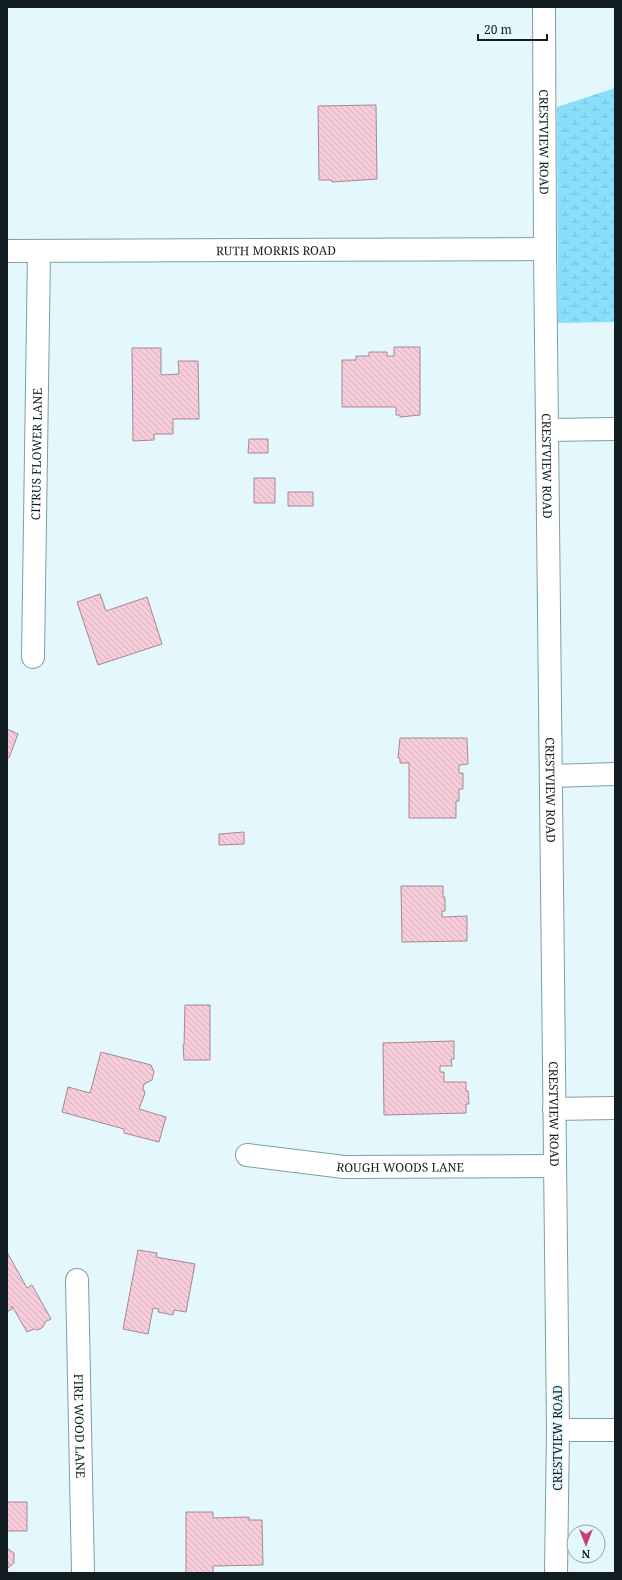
<svg xmlns="http://www.w3.org/2000/svg" width="622" height="1580" viewBox="0 0 622 1580" font-family="'Noto Serif',serif">
<style>
.wetland{fill:url(#wetland-marsh)}
.building{fill:url(#building-back-hatch);stroke:#a48891}
.lines{fill:none;stroke-linecap:round;stroke-linejoin:round}
.minor-casing{stroke:#7f9ea7;stroke-width:24}
.minor{stroke:#fff;stroke-width:22}
.labels{text-anchor:middle;dominant-baseline:central;stroke-width:4;stroke-linejoin:round;paint-order:stroke}
.street-label{font-size:12px;fill:#111d20;stroke:#e4f7fd}
</style>
<defs>
<pattern id="wetland-marsh" width="20" height="14" patternUnits="userSpaceOnUse"><rect width="20" height="14" fill="#88dff9"/><path d="M1 5h8M5 5V1M11 12h8M15 12V8" fill="none" stroke="#74bfd5"/></pattern>
<pattern id="building-back-hatch" width="6" height="6" patternUnits="userSpaceOnUse"><rect width="6" height="6" fill="#f7ccdb"/><path d="M-1 5l2 2M0 0l6 6M5-1l2 2" fill="none" stroke="#d3afbc"/></pattern>
</defs>
<rect width="100%" height="100%" fill="#e4f7fd"/>
<path class="wetland" d="M615,88V322L558,323L557,107Z"/>
<path class="building" d="M376,105L377,179L332,182V180H319L318,106Z
M394,347H420V415L400,417V415H396V407H342V360H356V356H369V352H387V356H394Z
M132,348H161V375L179,374L178,361H198L199,419H173V434H154V440L133,441Z
M249,439H268V453H248Z
M254,478H275V503H254Z
M288,492H313V506H288Z
M100,594L106,611L147,597L162,644L98,665L77,602Z
M7,729L18,734L9,758L7,757Z
M400,738H467L468,764L459,765V773H463V789H459V801H456V818H409V763H400V758H398Z
M244,832V844L219,845V834Z
M401,886H443V897H445V911H442V917L467,916V941L402,942Z
M185,1005H210V1060H184L183,1045H184Z
M454,1041V1059H451L452,1066H440V1072H444V1082H466V1091H468L469,1104H466V1113L384,1115L383,1043Z
M101,1052L151,1065L154,1072L152,1080L144,1084L143,1088L145,1093L139,1109L166,1117L159,1142L124,1133V1129L62,1112L68,1087L90,1093Z
M138,1250L157,1253L156,1257L195,1264L186,1312L174,1310L173,1315L158,1312L159,1309L153,1308L148,1334L123,1329Z
M7,1252L27,1288L32,1285L51,1319L45,1322L43,1327L38,1330L34,1329L27,1332L12,1306V1309L8,1311L7,1315Z
M7,1502H27V1531H7Z
M186,1512H213V1518L249,1517V1520H262L263,1565L213,1566V1573H186Z
M7,1548L14,1553V1563L8,1568Z"/>
<g class="lines">
<defs>
<g id="minor">
<path id="s1" d="M544,7L545,249L558,1430L556,1573"/>
<path id="s2" d="M7,251L545,249"/>
<path d="M547,430L615,429"/>
<path id="s3" d="M33,657L39,251"/>
<path d="M551,776L615,774"/>
<path d="M554,1109L615,1108"/>
<path id="s4" d="M247,1155L344,1167L555,1166"/>
<path id="s5" d="M77,1280L83,1573"/>
<path d="M558,1430H615"/>
</g>
</defs>
<use href="#minor" class="minor-casing"/>
<use href="#minor" class="minor"/>
</g>
<g class="labels">
<g class="street-label">
<text stroke="none"><textPath href="#s1" startOffset="135">CRESTVIEW ROAD</textPath></text>
<text stroke="none"><textPath href="#s2" startOffset="269">RUTH MORRIS ROAD</textPath></text>
<text stroke="none"><textPath href="#s3" startOffset="203">CITRUS FLOWER LANE</textPath></text>
<text stroke="none"><textPath href="#s1" startOffset="459">CRESTVIEW ROAD</textPath></text>
<text stroke="none"><textPath href="#s1" startOffset="783">CRESTVIEW ROAD</textPath></text>
<text stroke="none"><textPath href="#s1" startOffset="1107">CRESTVIEW ROAD</textPath></text>
<text stroke="none"><textPath href="#s4" startOffset="154">ROUGH WOODS LANE</textPath></text>
<text stroke="none"><textPath href="#s5" startOffset="146">FIRE WOOD LANE</textPath></text>
<text transform="translate(557 1438) rotate(-90)">CRESTVIEW ROAD</text>
</g>
</g>
<rect width="622" height="1580" fill="none" stroke="#111d20" stroke-width="16"/>
<g transform="translate(586 1544) rotate(180)"><circle r="19" fill="#e4f7fd" stroke="#90a0a5"/>
<path d="M0-3L7 15L0 10L-7 15Z" fill="#c53d7c"/>
<text y="-6" font-size="11" font-weight="bold" text-anchor="middle" fill="#111d20">N</text>
</g>
<path d="M478 34v6h69v-6" fill="none" stroke="#111d20" stroke-width="2"/>
<text x="484" y="34" font-size="12" fill="#111d20" stroke="#e4f7fd" stroke-width="3" paint-order="stroke">20 m</text>
</svg>
